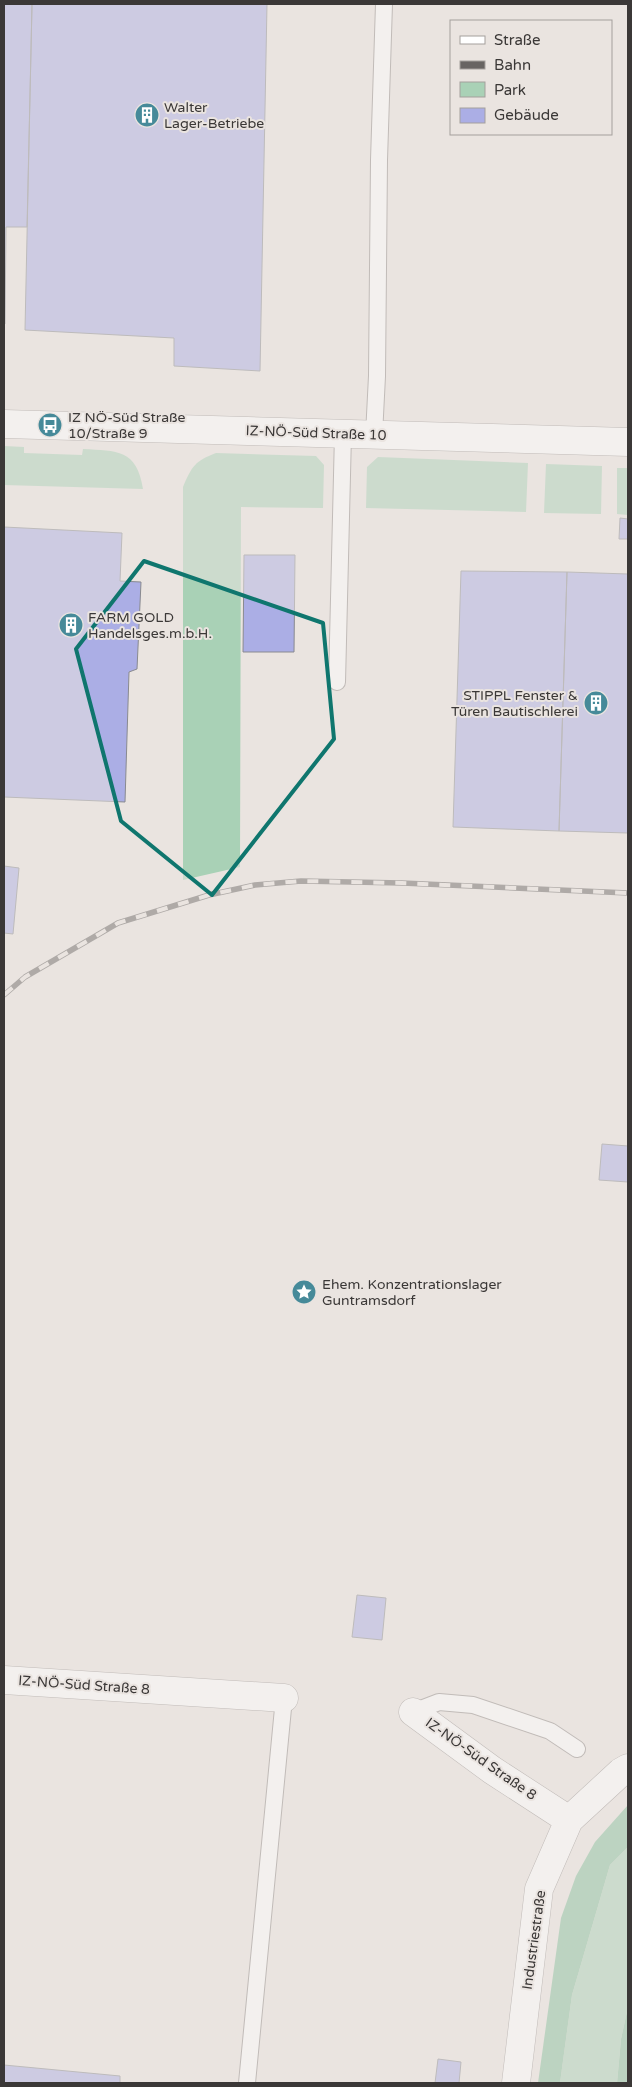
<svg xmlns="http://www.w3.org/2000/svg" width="632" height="2087" viewBox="0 0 632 2087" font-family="'Varela Round',sans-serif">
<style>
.green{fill:#a9d1b6}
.forest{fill:#86bf9b}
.building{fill:#abaee5;stroke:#898a8f}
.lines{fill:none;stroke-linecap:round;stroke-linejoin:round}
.service-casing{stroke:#918b88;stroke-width:18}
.minor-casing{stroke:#918b88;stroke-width:29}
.service{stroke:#fff;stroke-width:16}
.minor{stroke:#fff;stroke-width:28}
.rail-casing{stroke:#686462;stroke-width:5.5}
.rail{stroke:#eae4e0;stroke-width:4;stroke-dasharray:11;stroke-linecap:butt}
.marked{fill:none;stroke:#0f766e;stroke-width:4;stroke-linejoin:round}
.labels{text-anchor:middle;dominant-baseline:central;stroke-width:4;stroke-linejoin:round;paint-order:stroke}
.poi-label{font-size:14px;fill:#3b3837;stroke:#eae4e0;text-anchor:start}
.street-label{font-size:14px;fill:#3b3837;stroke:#eae4e0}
</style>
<rect width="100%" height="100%" fill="#eae4e0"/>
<path class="green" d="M4,446L24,447V453L82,455L83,449C117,451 137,449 143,489L4,485Z
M216,453L316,456L324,465L323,508L241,507L240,867L183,880V487C192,466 195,461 216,453Z
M378,457L528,463L526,512L366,508L367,467Z
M546,464L602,466L601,514L544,513Z
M617,468H628V515L617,514Z
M628,1847V2007L621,2039L617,2083H560L572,1995L610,1865Z"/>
<path class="forest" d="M628,1805V1847L610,1865L572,1995L560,2083H538L561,1918L576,1876L595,1842Z
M628,2007V2083H617L621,2039Z"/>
<path class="building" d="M4,4H32L27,227H6L5,324H4Z
M32,4H267L260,371L174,366V338L25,330Z
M620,518L628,519V539H619Z
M4,527L122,533L120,581L141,582L137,669L129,672L125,802L4,797Z
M244,555H295L294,652H243Z
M461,571L567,572L559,831L453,827Z
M567,572L628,574V833L559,831Z
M4,866L19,868L13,934L4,933Z
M602,1144L628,1146V1182L599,1180Z
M357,1595L386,1598L382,1640L352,1637Z
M438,2059L461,2062L459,2083H435Z
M4,2065L120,2076V2083H4Z"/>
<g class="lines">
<defs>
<path id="service" d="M374,435L377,376L379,160L384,4
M337,682L343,434
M413,1712L439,1702L473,1705L550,1731L577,1749
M247,2083L284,1698"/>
<path id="minor" d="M4,424L628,442
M4,1680L284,1698
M413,1712L492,1770L569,1820
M516,2083L539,1889L569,1820L621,1772L628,1768"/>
</defs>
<use href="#service" class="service-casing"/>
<use href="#minor" class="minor-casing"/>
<use href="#service" class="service"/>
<use href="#minor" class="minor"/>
<defs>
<path id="rail" d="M4,995L25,977L118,923L209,895L255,885L301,881L402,883L628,893"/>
</defs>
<use href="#rail" class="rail-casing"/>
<use href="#rail" class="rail"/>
</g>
<path d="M0 0H632V2087H0ZM144,561L323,623L334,739L212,895L121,821L76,649Z" fill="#eae4e0" fill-opacity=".55" fill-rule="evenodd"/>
<path class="marked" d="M144,561L323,623L334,739L212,895L121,821L76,649Z"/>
<defs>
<symbol id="building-disc" viewBox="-11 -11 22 22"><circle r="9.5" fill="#468a99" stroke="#eae4e0"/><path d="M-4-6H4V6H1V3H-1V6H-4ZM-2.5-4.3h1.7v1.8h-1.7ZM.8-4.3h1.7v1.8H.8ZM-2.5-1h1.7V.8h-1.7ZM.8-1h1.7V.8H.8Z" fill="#fff"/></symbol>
<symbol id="bus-disc" viewBox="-11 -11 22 22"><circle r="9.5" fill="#468a99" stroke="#eae4e0"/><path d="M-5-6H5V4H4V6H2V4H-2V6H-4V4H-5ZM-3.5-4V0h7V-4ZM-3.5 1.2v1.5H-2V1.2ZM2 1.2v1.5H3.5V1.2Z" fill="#fff"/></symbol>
<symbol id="sight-disc" viewBox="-11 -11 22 22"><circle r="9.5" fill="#468a99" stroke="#eae4e0"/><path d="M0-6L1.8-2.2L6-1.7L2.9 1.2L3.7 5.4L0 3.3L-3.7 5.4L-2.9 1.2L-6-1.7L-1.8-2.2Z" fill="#fff"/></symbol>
</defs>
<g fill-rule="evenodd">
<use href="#building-disc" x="133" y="101" width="28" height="28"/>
<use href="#bus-disc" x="36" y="411" width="28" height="28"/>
<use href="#building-disc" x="57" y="611" width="28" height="28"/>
<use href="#building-disc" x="582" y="689" width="28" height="28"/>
<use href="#sight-disc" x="290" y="1278" width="28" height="28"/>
</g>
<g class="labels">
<g class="poi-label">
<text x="164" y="107">Walter<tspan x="164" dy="16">Lager-Betriebe</tspan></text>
<text x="68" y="417">IZ NÖ-Süd Straße<tspan x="68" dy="16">10/Straße 9</tspan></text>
<text x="88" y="617">FARM GOLD<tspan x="88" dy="16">Handelsges.m.b.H.</tspan></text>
<text x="578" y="695" text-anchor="end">STIPPL Fenster &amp;<tspan x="578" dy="16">Türen Bautischlerei</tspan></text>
<text x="322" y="1284">Ehem. Konzentrationslager<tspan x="322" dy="16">Guntramsdorf</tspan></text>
</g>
<g class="street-label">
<text transform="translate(316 433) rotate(2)">IZ-NÖ-Süd Straße 10</text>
<text transform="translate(84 1685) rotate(4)">IZ-NÖ-Süd Straße 8</text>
<text transform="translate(481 1759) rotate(35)">IZ-NÖ-Süd Straße 8</text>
<text transform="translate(534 1940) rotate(-82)">Industriestraße</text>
</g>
</g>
<rect width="632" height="2087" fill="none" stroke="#3b3837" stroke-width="10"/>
<rect x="450" y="20" width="162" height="115" fill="#eae4e0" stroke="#a49f9c"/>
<rect x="460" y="36" width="25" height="8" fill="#ffffff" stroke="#a49f9c"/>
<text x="494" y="45" font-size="15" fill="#3b3837">Straße</text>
<rect x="460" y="61" width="25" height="8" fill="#686462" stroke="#a49f9c"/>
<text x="494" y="70" font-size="15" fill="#3b3837">Bahn</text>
<rect x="460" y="82" width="25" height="15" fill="#a9d1b6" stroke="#a49f9c"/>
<text x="494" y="95" font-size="15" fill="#3b3837">Park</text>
<rect x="460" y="108" width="25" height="15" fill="#abaee5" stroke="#a49f9c"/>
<text x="494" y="120" font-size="15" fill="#3b3837">Gebäude</text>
</svg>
